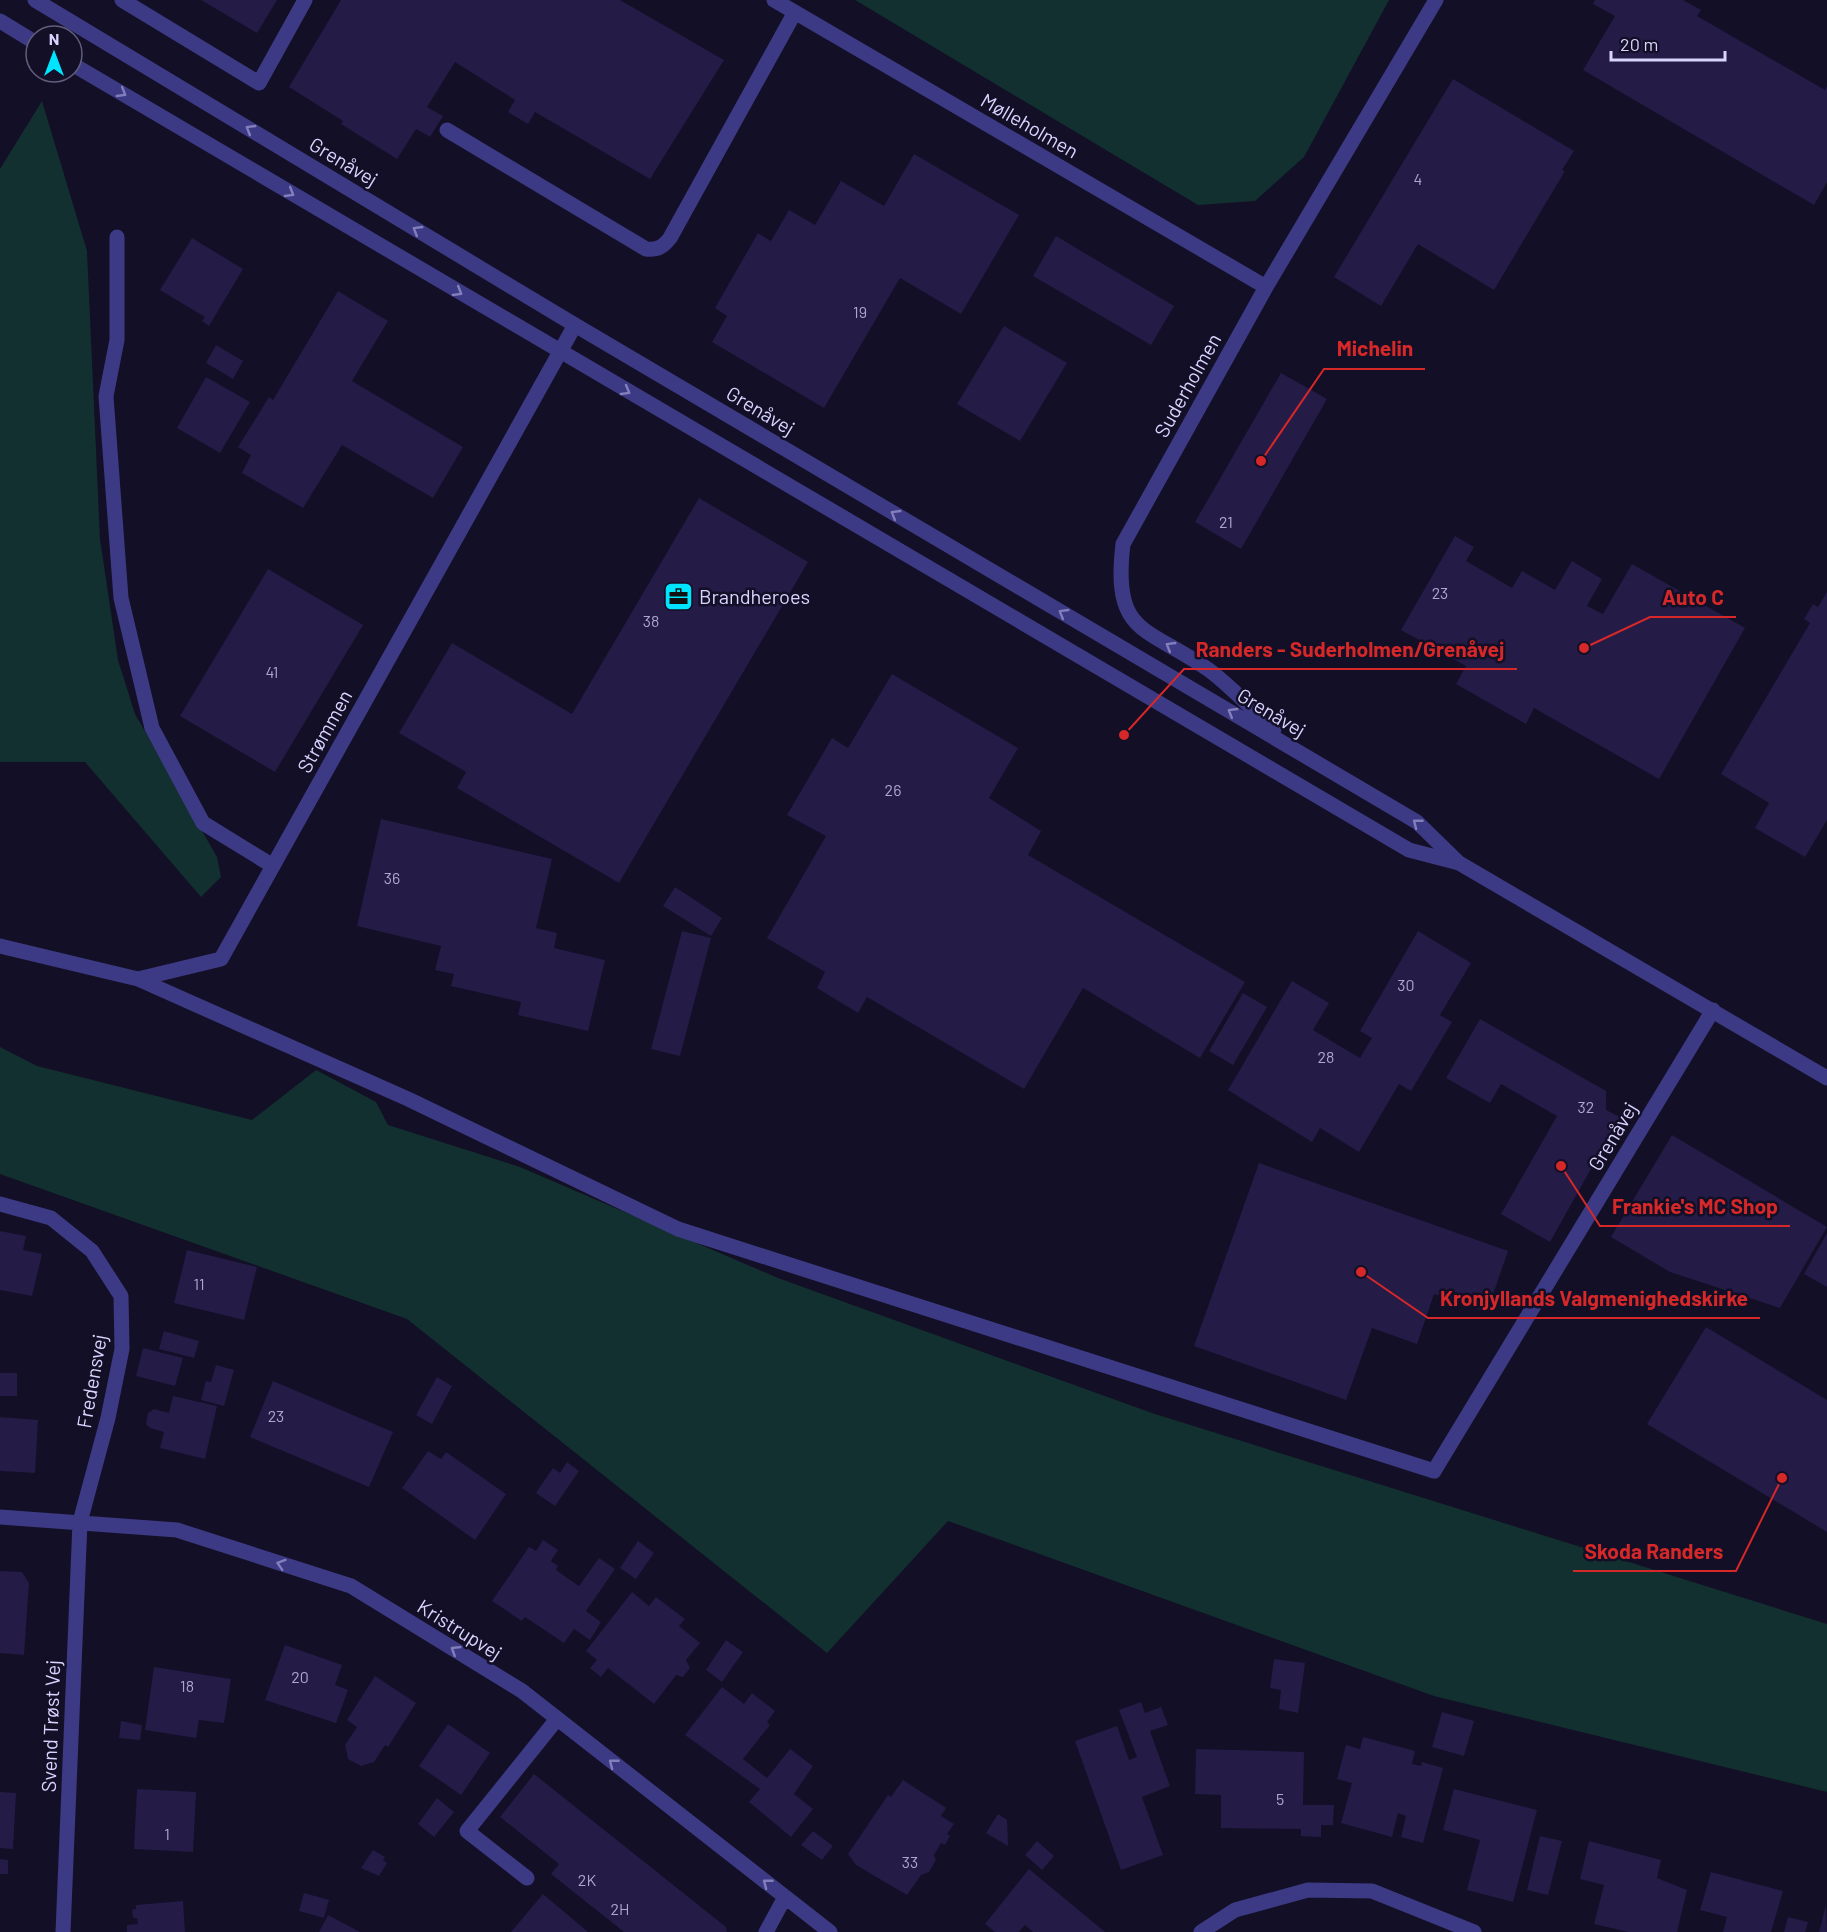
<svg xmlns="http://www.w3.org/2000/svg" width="1827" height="1932" viewBox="0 0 1827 1932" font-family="Barlow,sans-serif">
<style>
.green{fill:#12302f}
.building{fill:#241b47}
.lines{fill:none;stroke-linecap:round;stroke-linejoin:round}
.minor{stroke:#3d3a85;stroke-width:15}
.oneway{stroke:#837fbc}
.labels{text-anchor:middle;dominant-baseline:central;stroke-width:5;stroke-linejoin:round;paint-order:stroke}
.number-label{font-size:16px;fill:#aca6d1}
.street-label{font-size:20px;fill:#d9d4ff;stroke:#130f26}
.poi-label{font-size:20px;fill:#d9d4ff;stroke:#130f26;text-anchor:start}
.leader{fill:none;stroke:#d62828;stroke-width:2}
.callout-dot{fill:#d62828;stroke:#130f26;stroke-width:2}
.callout-label{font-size:21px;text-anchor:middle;font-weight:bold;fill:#d62828;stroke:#130f26;stroke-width:5;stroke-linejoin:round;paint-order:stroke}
</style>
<rect width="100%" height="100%" fill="#130f26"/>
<path class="green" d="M855,0H1389L1304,157L1255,201L1198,205Z
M42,101L87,251L100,539L118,660L135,714L217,857L221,877L201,897L85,762H0V169Z
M0,1047L37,1066L252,1120L316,1070L376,1102L388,1125L520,1167L778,1278L1152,1413L1827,1624V1792L1434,1696L948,1521L827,1653L407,1319L0,1174Z"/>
<path class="building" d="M201,0H277L257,33Z
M341,0H620L724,60L650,179L535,112L528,124L508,112L515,100L455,62L427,107L443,116L430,137L416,129L397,159L341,124L343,121L289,87Z
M1595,0H1683L1701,10L1697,16L1825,90L1827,86V182L1814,205L1583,70L1615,16L1593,4Z
M1453,79L1574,151L1562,170L1565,171L1494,290L1418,244L1381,306L1334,277Z
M914,154L1019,215L961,314L900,278L824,408L712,342L727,316L715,308L758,233L771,241L789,210L815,225L841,181L884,206Z
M1056,236L1174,306L1151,345L1033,276Z
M192,238L243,269L209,326L202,321L205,317L160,290Z
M338,291L388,321L352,381L463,447L433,498L342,445L303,508L242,473L251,455L238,447L269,397L273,400Z
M1004,326L1067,363L1020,441L957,404Z
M216,345L243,361L233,379L206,363Z
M1281,373L1327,399L1241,549L1195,522Z
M206,377L250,402L220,453L177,428Z
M699,498L808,562L619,883L457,788L466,772L399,733L452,643L572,714Z
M1455,536L1474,547L1466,561L1512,588L1522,571L1555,590L1572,561L1602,579L1587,606L1603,614L1632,564L1745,628L1659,779L1534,708L1526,724L1456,684L1466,666L1401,630Z
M268,569L363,625L275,772L180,716Z
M1827,592V820L1805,857L1755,828L1769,803L1721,774L1810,623L1804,619L1813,604L1818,607Z
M892,674L1018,748L989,798L1041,831L1028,855L1245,982L1200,1058L1083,988L1024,1089L867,997L858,1013L817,988L825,972L767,938L826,836L787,815L832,738L848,748Z
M381,819L552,859L536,928L557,933L554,948L605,960L588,1031L518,1015L521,1002L451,986L454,974L435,970L441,946L357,926Z
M675,887L722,918L711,936L663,906Z
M682,931L711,938L680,1056L651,1049Z
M1418,931L1471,963L1440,1015L1452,1022L1411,1091L1399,1084L1359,1152L1320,1128L1312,1142L1228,1090L1292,981L1329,1003L1313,1030L1360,1058L1372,1038L1360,1031Z
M1243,993L1267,1007L1233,1065L1209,1051Z
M1480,1019L1606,1091V1110L1620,1117L1550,1242L1501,1214L1557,1116L1501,1084L1490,1103L1446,1078Z
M1672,1135L1827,1227L1780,1308L1670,1272L1611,1237Z
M1259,1163L1508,1251L1487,1312L1434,1294L1417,1344L1372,1328L1346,1400L1194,1346Z
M0,1231L26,1236L23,1250L42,1254L32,1296L0,1290Z
M1827,1233V1287L1804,1274Z
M187,1250L257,1267L244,1320L174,1303Z
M1706,1327L1827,1400V1532L1647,1424Z
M164,1331L199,1341L194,1358L159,1349Z
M143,1348L183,1358L175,1386L136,1376Z
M216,1365L234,1370L224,1406L201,1400L206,1381L211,1382Z
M0,1373H17V1396H0Z
M437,1377L452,1386L432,1424L416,1415Z
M273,1381L393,1432L369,1487L250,1437Z
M173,1396L217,1406L205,1459L160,1448L164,1432L150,1428L146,1424L148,1413L154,1409L169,1413Z
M0,1417L38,1420L35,1473L0,1471Z
M428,1451L441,1459L446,1452L506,1494L475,1540L402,1488Z
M567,1462L579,1471L555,1506L536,1493L553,1468L560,1473Z
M543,1540L558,1550L551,1561L558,1566L556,1570L579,1586L599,1558L615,1569L586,1611L601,1622L590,1640L574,1629L564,1643L525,1617L522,1621L492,1601L529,1547L536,1551Z
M638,1541L654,1553L636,1579L620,1568Z
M0,1571L22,1572L29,1583L24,1655L0,1653Z
M632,1592L649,1606L656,1597L685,1619L679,1626L700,1643L686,1660L690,1668L683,1677L676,1675L654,1704L608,1668L601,1677L590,1668L597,1660L586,1651Z
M726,1640L743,1652L722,1682L706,1670Z
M285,1645L342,1665L335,1685L348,1690L336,1723L265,1700Z
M1274,1659L1305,1663L1298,1713L1279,1709L1281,1690L1270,1688Z
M154,1667L231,1679L224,1723L199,1720L196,1738L145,1730Z
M375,1676L416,1703L388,1747L385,1745L374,1762L361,1766L348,1759L345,1745L357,1727L347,1720Z
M722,1687L744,1704L752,1693L775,1711L767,1722L770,1725L743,1759L767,1778L790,1749L813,1766L794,1794L813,1809L791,1837L749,1802L760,1789L685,1735Z
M1141,1702L1145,1713L1161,1707L1168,1725L1150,1731L1170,1786L1142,1797L1163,1855L1121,1870L1075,1741L1117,1726L1129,1760L1137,1757L1119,1710Z
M1442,1712L1474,1721L1464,1756L1432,1747Z
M121,1721L142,1725L140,1740L119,1738Z
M448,1724L490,1753L461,1795L419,1766Z
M1363,1737L1415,1751L1412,1764L1421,1766L1422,1762L1443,1768L1423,1843L1401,1837L1406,1816L1398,1813L1392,1837L1341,1823L1352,1783L1337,1779L1346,1745L1360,1749Z
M1196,1749L1304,1752L1303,1805H1334L1333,1825H1321V1837L1301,1836V1829L1221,1828V1795L1195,1794Z
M534,1774L726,1927L727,1932H624L551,1874L559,1864L500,1817Z
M903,1780L946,1808L941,1816L954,1824L947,1834L950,1836L945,1845L941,1843L934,1855L936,1860L929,1872L921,1875L907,1895L856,1865L848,1854L888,1795L891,1797Z
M137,1789L196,1792L193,1852L134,1849Z
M1454,1789L1537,1810L1513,1902L1467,1890L1480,1840L1443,1830Z
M0,1792L16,1793L13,1849L0,1848Z
M437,1798L454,1812L434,1837L418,1824Z
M998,1814L1007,1820L1008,1846L986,1833Z
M813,1831L833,1846L822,1860L801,1845Z
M1540,1836L1562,1841L1548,1895L1527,1890Z
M1037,1841L1054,1856L1042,1870L1025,1855Z
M1589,1841L1661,1860L1657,1878L1687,1890L1677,1932H1628L1594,1924L1604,1885L1580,1879Z
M373,1850L385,1857L383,1860L387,1863L379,1876L361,1868Z
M0,1859L8,1860V1874H0Z
M1029,1869L1105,1932H1033L1025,1925L1019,1932H995L985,1924Z
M1711,1872L1783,1891L1771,1932H1723L1727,1917L1700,1910Z
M304,1893L329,1900L324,1918L299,1911Z
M543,1894L588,1932H511Z
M183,1901L185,1932H127V1925L138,1924L137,1918H133L132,1910L136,1909V1905Z
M1826,1905L1827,1932H1819Z
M328,1915L360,1932H319Z
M1788,1917L1808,1922L1805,1932H1784Z"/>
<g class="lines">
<path class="minor" d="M35,0L575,325L1417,822L1459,863L1827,1078
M122,0L259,83L305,0
M774,0L1266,287
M0,21L36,43
M72,64L1409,850L1459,863
M447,130L646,249C658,250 663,247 670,238L795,12
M117,237V340L106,396L121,598L152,728L203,823L273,866
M1274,729C1252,710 1232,687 1209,670C1147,626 1112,636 1123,544L1266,287L1436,0
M0,946L138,979L221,959L575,325
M138,979L408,1099L678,1229L1434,1471L1713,1010
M0,1204L51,1218L92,1251L121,1296L122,1349L108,1418L80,1522L63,1932
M0,1517L177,1530L351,1586L522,1691L830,1932
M527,1878L467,1831L557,1719
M766,1932L785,1897
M1201,1932L1235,1910L1308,1890L1372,1891L1474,1932"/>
</g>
<defs><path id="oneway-chevron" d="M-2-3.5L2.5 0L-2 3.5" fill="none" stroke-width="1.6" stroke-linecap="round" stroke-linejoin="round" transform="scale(1.5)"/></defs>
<g class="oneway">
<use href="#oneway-chevron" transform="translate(122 93) rotate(31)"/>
<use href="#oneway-chevron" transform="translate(250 129) rotate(-149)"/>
<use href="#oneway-chevron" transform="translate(290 193) rotate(31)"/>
<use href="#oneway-chevron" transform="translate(417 230) rotate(-149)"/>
<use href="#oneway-chevron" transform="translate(458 292) rotate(31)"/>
<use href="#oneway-chevron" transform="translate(626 391) rotate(30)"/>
<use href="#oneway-chevron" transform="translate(895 514) rotate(-149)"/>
<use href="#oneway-chevron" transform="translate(1063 613) rotate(-149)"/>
<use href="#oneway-chevron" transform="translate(1170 646) rotate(-149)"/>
<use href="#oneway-chevron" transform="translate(1232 712) rotate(-149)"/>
<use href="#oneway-chevron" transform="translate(1417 823) rotate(-142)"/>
<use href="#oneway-chevron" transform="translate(281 1564) rotate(-162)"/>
<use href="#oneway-chevron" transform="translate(455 1650) rotate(-148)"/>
<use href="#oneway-chevron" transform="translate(613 1763) rotate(-142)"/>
<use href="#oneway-chevron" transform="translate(767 1883) rotate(-142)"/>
</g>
<defs>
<symbol id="office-square" viewBox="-11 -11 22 22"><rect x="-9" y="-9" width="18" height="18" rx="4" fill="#00e5ff" stroke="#130f26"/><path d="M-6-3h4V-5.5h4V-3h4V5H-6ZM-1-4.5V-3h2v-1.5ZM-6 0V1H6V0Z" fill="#111"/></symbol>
</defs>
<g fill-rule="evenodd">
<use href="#office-square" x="662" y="580" width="33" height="33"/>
</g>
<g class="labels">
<g class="number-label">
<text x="1418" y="178">4</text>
<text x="860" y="311">19</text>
<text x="1226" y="521">21</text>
<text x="1440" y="592">23</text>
<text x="651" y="620">38</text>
<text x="272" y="671">41</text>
<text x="893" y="789">26</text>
<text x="392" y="877">36</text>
<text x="1406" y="984">30</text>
<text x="1326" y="1056">28</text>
<text x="1586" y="1106">32</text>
<text x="199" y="1283">11</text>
<text x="276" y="1415">23</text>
<text x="300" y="1676">20</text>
<text x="187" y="1685">18</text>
<text x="1280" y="1798">5</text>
<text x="167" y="1833">1</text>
<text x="910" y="1861">33</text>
<text x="587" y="1879">2K</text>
<text x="620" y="1908">2H</text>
</g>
<g class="street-label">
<text transform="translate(1030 125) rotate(30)">Mølleholmen</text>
<text transform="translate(344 161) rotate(31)">Grenåvej</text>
<text transform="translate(1187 385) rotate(-61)">Suderholmen</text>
<text transform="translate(761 410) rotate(31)">Grenåvej</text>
<text transform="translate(1272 712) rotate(31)">Grenåvej</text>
<text transform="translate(324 731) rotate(-61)">Strømmen</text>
<text transform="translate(1612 1136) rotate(-59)">Grenåvej</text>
<text transform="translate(91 1381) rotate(-80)">Fredensvej</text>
<text transform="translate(460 1629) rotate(32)">Kristrupvej</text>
<text transform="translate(50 1726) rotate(-88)">Svend Trøst Vej</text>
</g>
<g class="poi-label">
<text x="699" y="596">Brandheroes</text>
</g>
</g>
<path class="leader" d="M1261 461L1324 369H1425M1584 648L1650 617H1736M1124 735L1184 669H1517M1561 1166L1600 1226H1790M1361 1272L1428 1318H1760M1782 1478L1736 1571H1573"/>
<g class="callout-dot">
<circle cx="1261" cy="461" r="6"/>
<circle cx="1584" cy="648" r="6"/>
<circle cx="1124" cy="735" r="6"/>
<circle cx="1561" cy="1166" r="6"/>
<circle cx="1361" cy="1272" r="6"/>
<circle cx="1782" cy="1478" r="6"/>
</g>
<g class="callout-label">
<text x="1375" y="356">Michelin</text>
<text x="1693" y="605">Auto C</text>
<text x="1350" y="657">Randers - Suderholmen/Grenåvej</text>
<text x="1695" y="1214">Frankie's MC Shop</text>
<text x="1594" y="1306">Kronjyllands Valgmenighedskirke</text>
<text x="1654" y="1559">Skoda Randers</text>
</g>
<g transform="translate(54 54)"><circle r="28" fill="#130f26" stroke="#625e7d" stroke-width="1.5"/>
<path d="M0-4.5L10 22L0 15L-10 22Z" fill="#00e5ff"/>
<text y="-9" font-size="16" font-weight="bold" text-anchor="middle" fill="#d9d4ff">N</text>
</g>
<path d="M1611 51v9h114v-9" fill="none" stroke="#d9d4ff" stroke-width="3"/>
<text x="1620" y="51" font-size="18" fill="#d9d4ff" stroke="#130f26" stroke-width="4.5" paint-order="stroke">20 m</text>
</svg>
